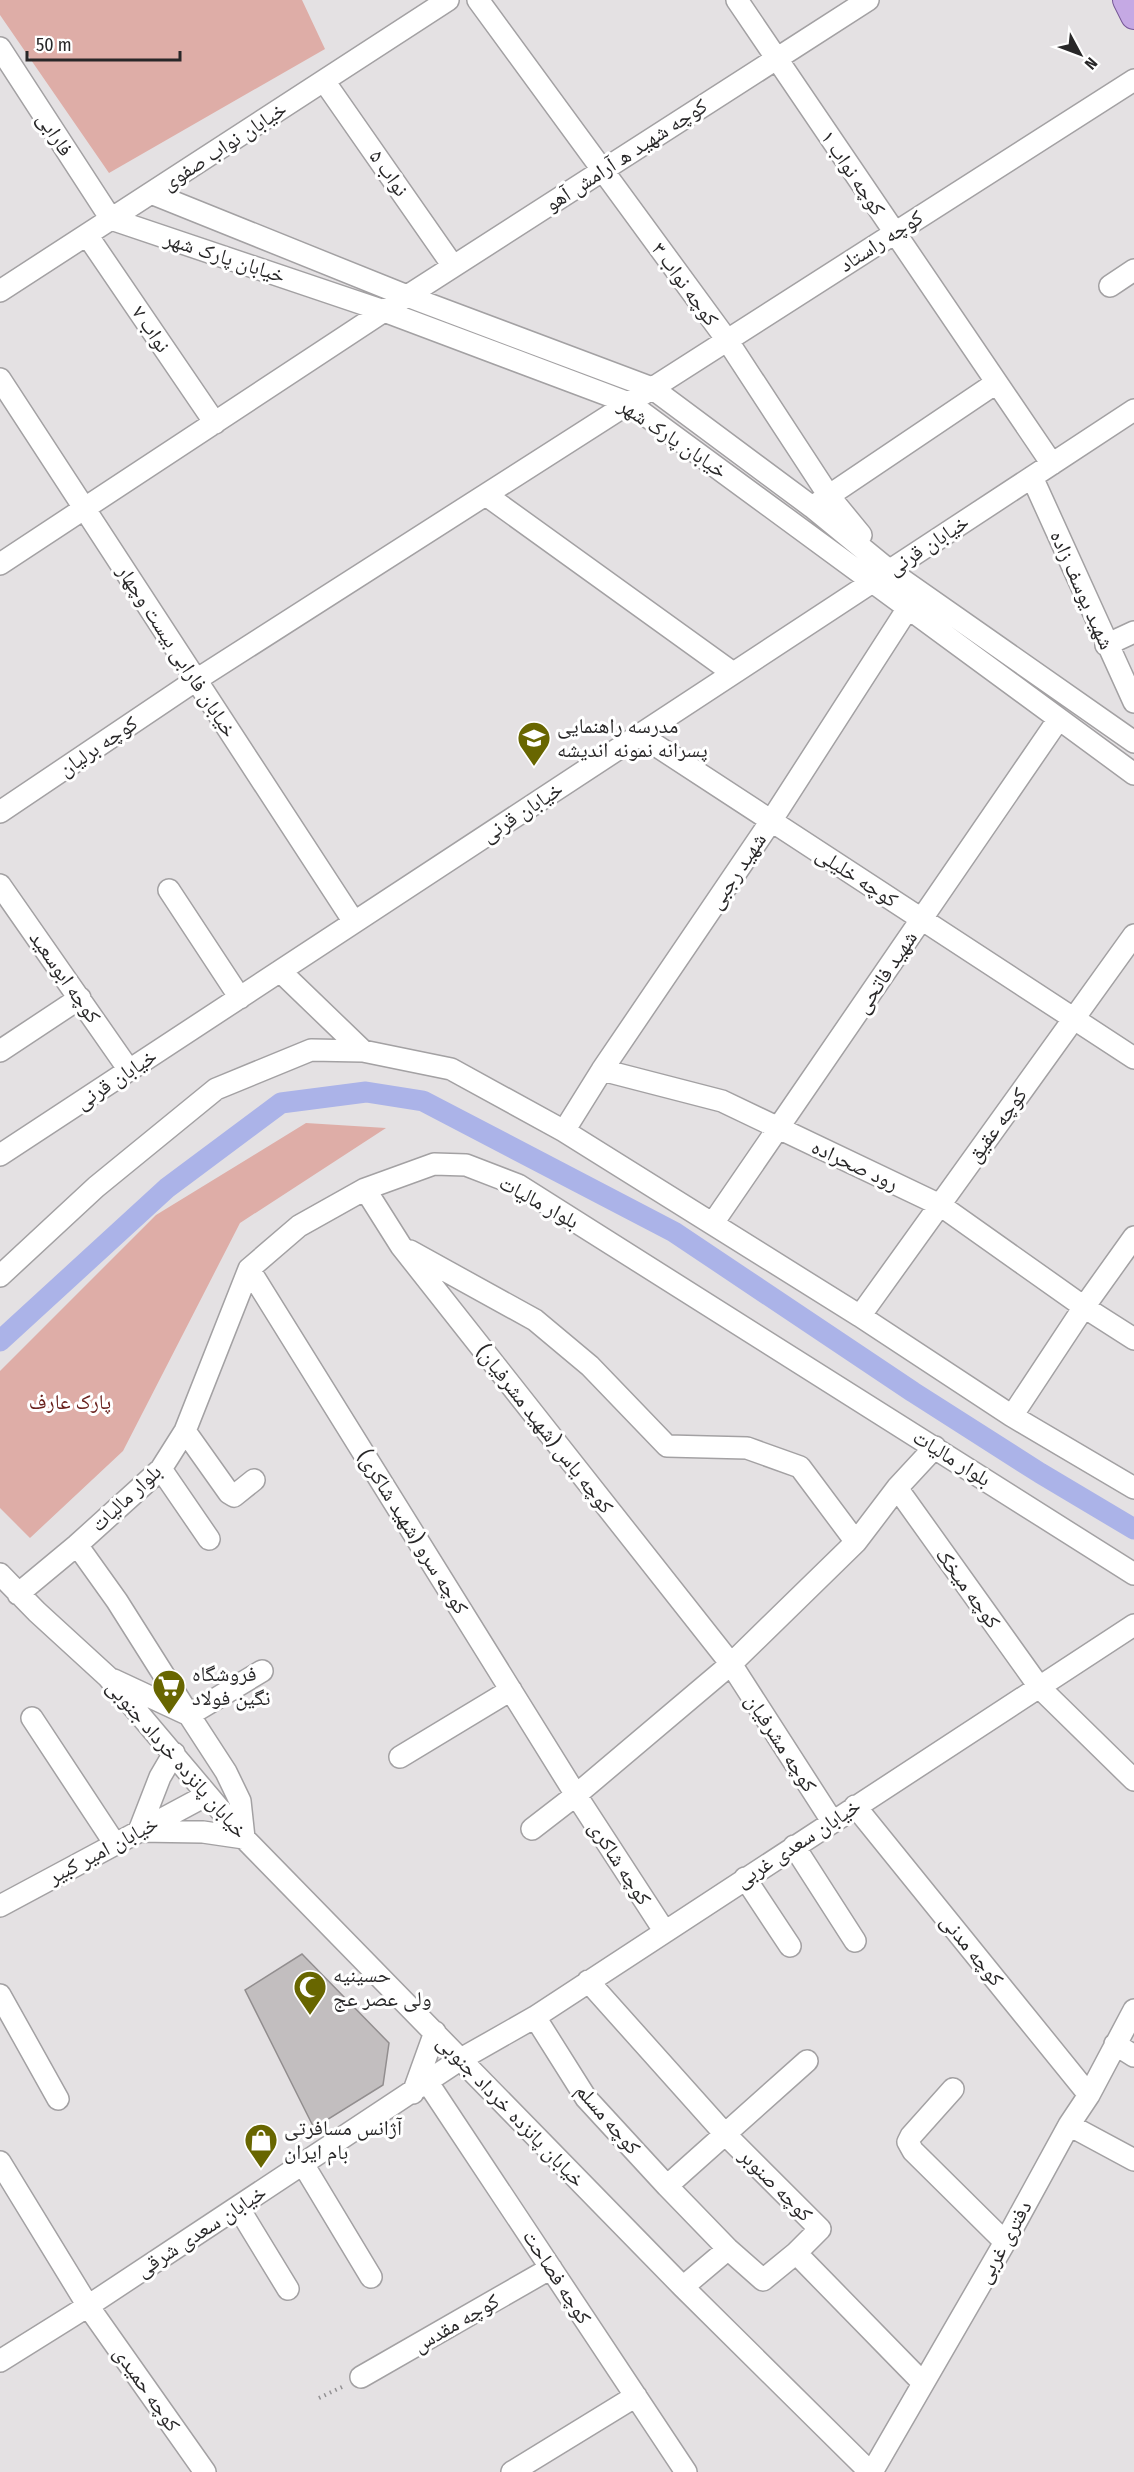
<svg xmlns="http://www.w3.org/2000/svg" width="1134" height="2472" viewBox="0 0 1134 2472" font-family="'Fira Sans Condensed','Noto Naskh Arabic',sans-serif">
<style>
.green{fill:#deada7}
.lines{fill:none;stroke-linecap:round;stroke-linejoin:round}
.canal{stroke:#abb3e8;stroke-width:21}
.building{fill:#c2bebf;stroke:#928e8f;stroke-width:1.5}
.minor-casing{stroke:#a3a1a3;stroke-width:24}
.major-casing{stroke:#755696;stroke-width:28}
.path{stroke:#939193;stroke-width:4;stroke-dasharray:1.5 4.5;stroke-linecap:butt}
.minor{stroke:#fff;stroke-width:21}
.major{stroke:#c5a9e4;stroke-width:26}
.labels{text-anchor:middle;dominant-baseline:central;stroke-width:6;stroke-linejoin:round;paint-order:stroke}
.street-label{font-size:21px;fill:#282728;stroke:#fff}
.poi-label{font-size:21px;fill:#282728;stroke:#fff;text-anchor:start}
.park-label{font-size:21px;fill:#69201c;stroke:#fff}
</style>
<rect width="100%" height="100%" fill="#e4e1e3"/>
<path class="green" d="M0,0H302L325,49L109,173L0,15Z
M306,1123L386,1128L240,1223L123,1451L30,1538L0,1508V1371L156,1215Z"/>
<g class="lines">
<path class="canal" d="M0,1341L167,1188L281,1103L366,1092L423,1101L674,1232L913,1392L1040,1473L1134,1529"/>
</g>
<path class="building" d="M302,1954L389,2043L383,2085L314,2128L245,1990Z"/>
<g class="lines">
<defs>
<path id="minor" d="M478,0L727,340L829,496L861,535
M737,0L1052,464
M0,48L111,219L384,311L629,403L1134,774
M324,81L453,266
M151,193L407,296L652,388L812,507L890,571L1134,742
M87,235L215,423
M1110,286L1134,270
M0,291L448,0
M0,379L354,922
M1032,477L1134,702
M486,495L733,673
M818,503L996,383
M0,564L384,311L868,0
M1106,645L1134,632
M640,735L1134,1058
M0,812L196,680L1134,80
M0,885L129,1070
M169,890L240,998
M280,971L363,1051
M0,1051L80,998
M602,1070L722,1101L940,1205L1084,1307L1012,1416
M564,1131L602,1070L771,821L908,608
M0,1155L1134,410
M365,1189L401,1246L731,1664L832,1821
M713,1223L1058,720
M1134,1237L1084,1307L1134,1339
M410,1251L535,1320L590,1366L667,1446L747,1448L800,1467L856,1542
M249,1269L576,1795L665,1932
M0,1276L96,1187L216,1089L311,1050L363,1051L451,1069L564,1131L860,1316L1012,1416L1134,1488
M860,1316L1134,935
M185,1431L229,1493L234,1496L254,1480
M161,1469L209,1539
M897,1488L1040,1688L1134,1780
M77,1545L117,1601L189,1715L114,1680
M0,1574L37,1612L108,1677L244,1838L683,2287L870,2472
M18,1594L77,1545L161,1469L185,1431L249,1269L299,1226L365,1189L434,1164L466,1165L518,1185L1134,1574
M32,1718L115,1844
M174,1753L160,1777L139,1831L203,1832L244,1838L240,1801L226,1772L189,1715L262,1671
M400,1757L511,1690
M855,1806L1089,2095
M532,1829L576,1795L731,1664L856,1542L897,1488L935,1447
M794,1846L855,1941
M745,1878L790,1946
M0,1906L207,1795
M588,1981L724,2133L820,2229L796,2253L923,2383
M0,1995L58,2099
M535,2017L586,2098L667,2186
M1115,2044L1134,2056
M428,2083L686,2472
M953,2089L911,2136L908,2142L913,2151L1005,2242
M413,2093L435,2032
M1069,2125L1134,2160
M0,2162L88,2306L205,2472
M303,2164L371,2277
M238,2207L288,2289
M796,2253L763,2280L728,2249L667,2186L807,2061
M683,2287L728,2249
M0,2361L88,2306L461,2059L535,2017L1134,1625
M361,2377L551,2268
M512,2472L636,2396
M872,2472L1005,2242L1069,2125L1089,2095L1134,2010"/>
<path id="major" d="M1126,0L1134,16"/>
</defs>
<use href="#minor" class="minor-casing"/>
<use href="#major" class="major-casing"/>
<path class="path" d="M319,2398L344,2386"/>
<use href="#minor" class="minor"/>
<use href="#major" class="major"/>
</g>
<defs>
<symbol id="school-pin" viewBox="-11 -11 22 30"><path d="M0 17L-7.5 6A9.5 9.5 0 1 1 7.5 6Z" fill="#686600" stroke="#fff"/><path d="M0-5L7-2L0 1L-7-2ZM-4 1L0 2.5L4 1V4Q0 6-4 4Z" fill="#fff"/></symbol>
<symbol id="supermarket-pin" viewBox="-11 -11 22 30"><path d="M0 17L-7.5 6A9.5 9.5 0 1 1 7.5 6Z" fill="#686600" stroke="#fff"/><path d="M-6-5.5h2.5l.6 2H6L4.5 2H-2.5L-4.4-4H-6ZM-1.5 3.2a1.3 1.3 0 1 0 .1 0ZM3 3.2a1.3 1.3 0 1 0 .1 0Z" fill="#fff"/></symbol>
<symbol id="mosque-pin" viewBox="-11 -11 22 30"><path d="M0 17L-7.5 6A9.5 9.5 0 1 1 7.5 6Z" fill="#686600" stroke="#fff"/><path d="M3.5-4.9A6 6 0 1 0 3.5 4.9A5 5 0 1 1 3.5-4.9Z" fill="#fff"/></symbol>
<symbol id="shop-pin" viewBox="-11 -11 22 30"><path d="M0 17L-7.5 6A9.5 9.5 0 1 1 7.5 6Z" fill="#686600" stroke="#fff"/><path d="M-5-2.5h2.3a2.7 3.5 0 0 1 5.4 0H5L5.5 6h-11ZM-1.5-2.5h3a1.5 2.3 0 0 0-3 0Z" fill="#fff"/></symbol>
</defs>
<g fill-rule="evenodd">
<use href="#school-pin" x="515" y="719" width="38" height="52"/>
<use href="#supermarket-pin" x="150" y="1667" width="38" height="52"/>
<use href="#mosque-pin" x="291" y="1968" width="38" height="52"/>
<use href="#shop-pin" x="242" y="2121" width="38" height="52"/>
</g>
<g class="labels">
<g class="street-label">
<text transform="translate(55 134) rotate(57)">فارابی</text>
<text transform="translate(224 146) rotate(-33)">خیابان نواب صفوی</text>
<text transform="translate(626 155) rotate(-33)">کوچه شهید ه آرامش آهو</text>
<text transform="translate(389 173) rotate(55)">نواب ۵</text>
<text transform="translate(853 173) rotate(56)">کوچه نواب ۱</text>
<text transform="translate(881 241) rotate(-33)">کوچه راستاد</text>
<text transform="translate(225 257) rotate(18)">خیابان پارک شهر</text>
<text transform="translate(685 284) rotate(54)">کوچه نواب ۳</text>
<text transform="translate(151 329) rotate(56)">نواب ۷</text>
<text transform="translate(673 438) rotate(34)">خیابان پارک شهر</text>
<text transform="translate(928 545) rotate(-33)">خیابان قرنی</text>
<text transform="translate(1082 590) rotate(66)">شهید یوسف زاده</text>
<text transform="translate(177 651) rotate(57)">خیابان فارابی بیست وچهار</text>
<text transform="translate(98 746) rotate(-34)">کوچه برلیان</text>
<text transform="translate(522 812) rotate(-33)">خیابان قرنی</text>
<text transform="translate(737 871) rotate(-56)">شهید رجبی</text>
<text transform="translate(857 877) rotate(33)">کوچه خلیلی</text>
<text transform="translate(886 972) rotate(-56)">شهید فاتحی</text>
<text transform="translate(65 977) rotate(55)">کوچه ابوسعید</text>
<text transform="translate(116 1079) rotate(-33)">خیابان قرنی</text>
<text transform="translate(997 1125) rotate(-54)">کوچه عقیق</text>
<text transform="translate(855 1165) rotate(25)">رود صحراده</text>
<text transform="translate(539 1202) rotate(29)">بلوار مالیات</text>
<text transform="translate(545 1429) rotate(52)">کوچه یاس (شهید مشرفیان)</text>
<text transform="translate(952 1458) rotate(32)">بلوار مالیات</text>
<text transform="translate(126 1498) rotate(-43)">بلوار مالیات</text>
<text transform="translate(413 1532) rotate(58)">کوچه سرو (شهید شاکری)</text>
<text transform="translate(968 1588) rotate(54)">کوچه میخک</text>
<text transform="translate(781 1743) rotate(57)">کوچه مشرفیان</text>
<text transform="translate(177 1759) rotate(49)">خیابان پانزده خرداد جنوبی</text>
<text transform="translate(798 1843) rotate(-33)">خیابان سعدی غربی</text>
<text transform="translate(103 1850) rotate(-28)">خیابان امیر کبیر</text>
<text transform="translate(620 1863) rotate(57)">کوچه شاکری</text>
<text transform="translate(972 1950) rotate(51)">کوچه مدنی</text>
<text transform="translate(511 2111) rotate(46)">خیابان پانزده خرداد جنوبی</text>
<text transform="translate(608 2119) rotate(49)">کوچه مسلم</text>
<text transform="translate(776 2185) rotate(45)">کوچه صنوبر</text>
<text transform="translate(201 2231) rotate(-33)">خیابان سعدی شرقی</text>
<text transform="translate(1004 2242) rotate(-61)">دفتری غربی</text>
<text transform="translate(557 2277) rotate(57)">کوچه فصاحت</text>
<text transform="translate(456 2323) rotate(-30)">کوچه مقدس</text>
<text transform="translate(147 2389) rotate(55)">کوچه حمیدی</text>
</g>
<g class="poi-label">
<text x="557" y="726">مدرسه راهنمایی<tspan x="557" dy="24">پسرانه نمونه اندیشه</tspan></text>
<text x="192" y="1674">فروشگاه<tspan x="192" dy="24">نگین فولاد</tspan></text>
<text x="333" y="1975">حسینیه<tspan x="333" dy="24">ولی عصر عج</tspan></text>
<text x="284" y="2128">آژانس مسافرتی<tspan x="284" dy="24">بام ایران</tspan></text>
</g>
<g class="park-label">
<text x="70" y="1402">پارک عارف</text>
</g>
</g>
<g transform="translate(1080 54) rotate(131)" stroke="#ffffff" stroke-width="4.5" paint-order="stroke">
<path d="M0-4.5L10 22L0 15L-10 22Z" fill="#282728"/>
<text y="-9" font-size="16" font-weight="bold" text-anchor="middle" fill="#282728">N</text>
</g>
<path d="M27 51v9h153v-9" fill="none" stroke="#282728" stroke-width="3"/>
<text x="36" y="51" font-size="18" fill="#282728" stroke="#ffffff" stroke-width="4.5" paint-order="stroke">50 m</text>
</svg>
